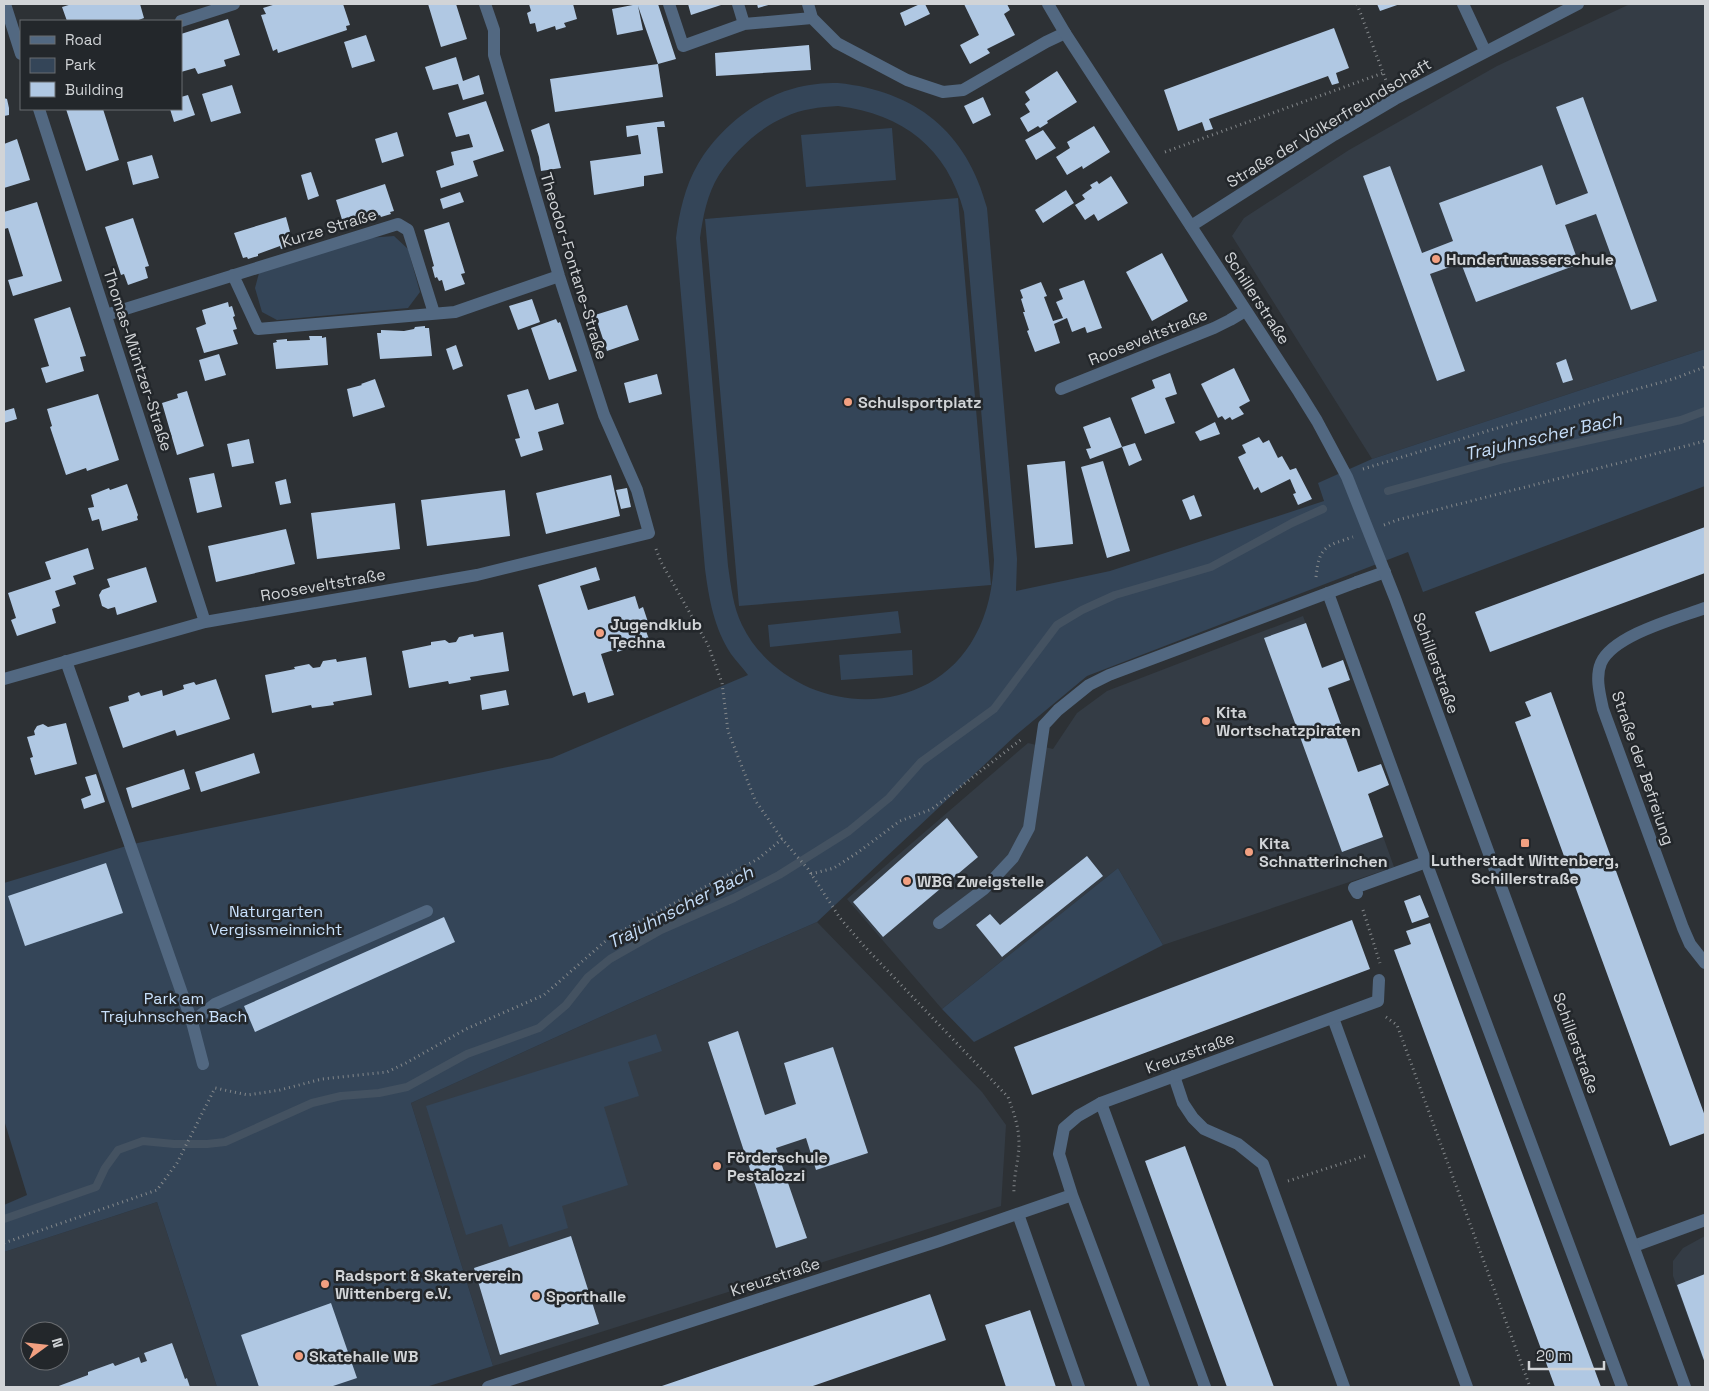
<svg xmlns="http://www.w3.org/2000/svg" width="1709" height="1391" viewBox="0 0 1709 1391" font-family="'Space Grotesk',sans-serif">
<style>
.built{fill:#343c45;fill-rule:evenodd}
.green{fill:#344558;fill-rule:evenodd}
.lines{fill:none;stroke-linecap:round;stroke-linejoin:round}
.stream{stroke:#445261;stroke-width:8}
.building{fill:#b0c8e3}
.path{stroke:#84888b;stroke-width:3;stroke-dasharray:1 4;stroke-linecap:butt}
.service{stroke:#526881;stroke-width:12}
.minor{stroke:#526881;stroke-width:12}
.tertiary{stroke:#526881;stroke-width:12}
.poi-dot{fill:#f2a081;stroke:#23272b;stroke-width:2}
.labels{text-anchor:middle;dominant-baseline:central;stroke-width:5;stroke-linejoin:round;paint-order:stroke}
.street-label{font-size:16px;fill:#d1d4d7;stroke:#23272b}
.poi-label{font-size:16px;font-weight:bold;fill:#d1d4d7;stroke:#23272b;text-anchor:start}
.park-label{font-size:16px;fill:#c8e0fb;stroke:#23272b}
.water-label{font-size:18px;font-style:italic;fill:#c4dcf7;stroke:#23272b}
</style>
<rect width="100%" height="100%" fill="#2d3135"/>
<path class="built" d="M1630,4H1705V349L1372,459L1232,236L1244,218L1349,150L1497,66Z
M1303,616L1322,667L1343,660L1350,680L1328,689L1358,772L1381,764L1389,785L1368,794L1394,867L1163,945L1118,868L942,1009L847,899L1028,743L1053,749L1077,713L1107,691Z
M817,922L982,1092L1006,1125L1001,1206L493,1366L411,1103L631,1003Z
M157,1202L217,1387H4V1252ZM30,1331H60V1361H30Z
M1705,1236V1365L1673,1276V1261L1683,1248Z"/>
<path class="green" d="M838,83C916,91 967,132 987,208L1017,559L1016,591L1110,571L1324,501L1318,483L1372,459L1705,349V486L1423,592L1408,552L1087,676L1016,735L817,922L631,1003L411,1103L493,1366L426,1387H217L157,1202L4,1252V1205L27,1195L4,1120V883L133,844L552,758L748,675C743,668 736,661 731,654C714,628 709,599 705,569L676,238C679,213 685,186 698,164C717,131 755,99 792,89C808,84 823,83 838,83ZM838,106C903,114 947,148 964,212L994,560C993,586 988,613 975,636C943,696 870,713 810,688C781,675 756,654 742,625C733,607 731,586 728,566L700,238C703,217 707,194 719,175C734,152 759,128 785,117C801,109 820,107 838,106Z
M892,128L896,180L806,187L801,135Z
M958,198L991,585L739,606L705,219Z
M394,236L408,249L420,292L408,308L277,320L262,312L255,288L259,273L368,238Z
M898,611L901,633L770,647L768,625Z
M912,650L913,675L841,680L839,655Z
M1118,868L1163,945L974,1042L942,1009Z
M656,1034L662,1051L628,1062L639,1096L604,1107L628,1185L562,1206L568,1228L509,1247L502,1224L466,1235L426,1106Z"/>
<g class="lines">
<path class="stream" d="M1388,491L1504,459L1681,420L1705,411
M4,1219L96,1187L105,1168L118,1150L143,1141L174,1144H207L225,1142L312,1103L341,1096L379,1093L407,1087L467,1054L539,1028L566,1005L588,977L610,959L661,930L734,898L779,875L849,831L889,798L921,762L994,709L1057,625L1082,610L1115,595L1211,567L1292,523L1323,509"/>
</g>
<path class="building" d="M72,4H140L144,18L136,21H67L62,7Z
M276,4H343L350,25L346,26L347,30L278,53L277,49L273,51L261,15L266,14L263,8Z
M428,4H456L467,39L441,47Z
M529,4H573L577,19L564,23L566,27L556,30L555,26L537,32L535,23L530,24L527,13L531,11Z
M638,4H658L676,59L658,64L638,6L643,30L617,35L612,9Z
M688,4H724L691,15Z
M757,4H772L758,8Z
M920,4H925L930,14L905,26L900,13Z
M964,4H1007L1010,10L1004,14L1015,35L987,49L990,53L970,64L960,45L979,35Z
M1377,4H1400L1380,11Z
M228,19L240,55L224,60L226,66L198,74L195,68L181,72V34Z
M1334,28L1349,68L1336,73L1339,83L1332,85L1328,76L1209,119L1213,129L1205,131L1202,122L1178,131L1164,90Z
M366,35L375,61L352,68L344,42Z
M809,45L811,70L716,76L715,53Z
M456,57L463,81L479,75L484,94L463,100L458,84L433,90L425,67Z
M658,64L663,97L555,112L550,79Z
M1057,71L1077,102L1047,121L1048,123L1040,128L1038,126L1028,132L1020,118L1030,112L1025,104L1030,100L1025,92Z
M232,85L241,113L211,122L202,94Z
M188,95L195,115L174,122L170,109H181V97Z
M983,97L991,115L973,124L964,106Z
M1583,97L1657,301L1631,310L1596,214L1565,225L1579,264L1476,302L1461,263L1430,274L1465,371L1437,381L1363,176L1390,166L1422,253L1453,241L1439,203L1542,165L1556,205L1588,193L1556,107Z
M4,98L7,99L9,108V115L4,116Z
M486,101L504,151L473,161L478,176L441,188L436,171L454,165L451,152L473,147L469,134L456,137L448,113Z
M66,109H103L119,160L86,171Z
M664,121L665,127H657L663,173L644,176V186L594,195L590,161L641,154L638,135L627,137L626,126Z
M549,123L561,168L541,171L539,157L531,130Z
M1094,126L1110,152L1083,169L1082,166L1067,175L1056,157L1070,148L1067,142Z
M1043,130L1056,148L1036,160L1025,140Z
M397,132L404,156L382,163L375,139Z
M17,139L30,180L4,188V144Z
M152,155L159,178L133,185L127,162Z
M311,172L319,196L308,200L301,175Z
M1111,176L1128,203L1098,221L1094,214L1085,220L1075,205L1085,199L1082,195L1092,188L1090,185L1097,181L1099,184Z
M385,184L394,211L390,212L391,214L381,217L380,215L358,222L359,224L349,227L348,225L344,226L336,200Z
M1066,190L1074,203L1043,223L1035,210Z
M460,192L464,202L443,209L440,199Z
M37,202L62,281L13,296L8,280L23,276L8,228L4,229V212Z
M286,217L292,239L294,238L295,242L290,243L291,246L281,249L280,246L258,254V256L248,259L247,257L243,258L234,233Z
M133,218L149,266L145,267L148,278L128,285L124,274L121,275L105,227Z
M449,222L465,273L461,274L465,284L445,291L442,280L439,281L437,277L435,278L432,267L434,266L424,230Z
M1162,253L1188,301L1152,321L1126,272Z
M1084,280L1102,328L1087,333L1085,327L1072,332L1067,318L1054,324L1060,343L1035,352L1027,331L1029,330L1023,312H1025L1021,299L1023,298L1020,290L1041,282L1047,296L1044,297L1053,321L1063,318L1056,302L1063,299L1059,289Z
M532,299L540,322L518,330L509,306Z
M228,302L229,307L232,306L235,316L233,317L237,329L233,330L238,344L204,353L196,328L206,324L202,310Z
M627,305L639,340L607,351L595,315Z
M70,307L86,356L80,357L84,371L46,383L41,368L49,366L34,319Z
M556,319L558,323L560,322L577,371L549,380L531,328Z
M425,326V328H429L432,356L380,359L377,333H381V330L404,331L414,329L415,327Z
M309,336H322V338L326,337L328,365L276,369L273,343L277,342L276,340L287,339V341L310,340Z
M456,345L463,366L453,370L446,349Z
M219,354L226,375L205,381L199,360Z
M1566,359L1573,380L1563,383L1556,363Z
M1234,368L1250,401L1239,407L1244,414L1232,420L1230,417L1225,420L1222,416L1218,418L1201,384Z
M1170,373L1177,394L1165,398L1175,423L1145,434L1131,398L1155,388L1152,380Z
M657,374L662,394L629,403L624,383Z
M375,379L385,407L353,417L347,389L362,385L361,384Z
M528,389L535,410L558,403L564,424L538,432L543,450L521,457L515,439L520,438L507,395Z
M187,391L204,446L177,455L162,403L178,398L177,394Z
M98,394L119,460L87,471L86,468L66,475L50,427L52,426L47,409Z
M14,408L17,419L4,423V411Z
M1110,417L1122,447L1090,459L1086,449L1091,448L1083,427Z
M1215,422L1220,434L1200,441L1195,432Z
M1259,437L1263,443L1269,440L1278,458L1282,456L1290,470L1296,468L1312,499L1298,505L1293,494L1296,493L1290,479L1261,493L1258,487L1254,490L1238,457L1246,453L1242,445Z
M249,439L254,463L232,467L227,444Z
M1135,443L1142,460L1129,466L1122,447Z
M1065,461L1073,544L1035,548L1027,465Z
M1103,461L1130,551L1107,558L1081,467Z
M214,473L222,507L197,513L189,478Z
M611,475L620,516L546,534L536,493Z
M286,479L291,503L280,505L275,482Z
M127,484L138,515L137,517L138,520L102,531L99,519L92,521L88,508L94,507L91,495L109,488L110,490Z
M627,488L631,507L621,509L616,490Z
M505,490L510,536L427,546L421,500Z
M1194,495L1202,516L1190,520L1182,500Z
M395,503L400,549L317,559L311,513Z
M1705,527V573L1490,652L1475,612Z
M286,529L295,564L216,582L208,546Z
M88,548L94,569L73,576L76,584L55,591L60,606L52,609L56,623L17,636L11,620L16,618L8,593L51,579L45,562Z
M146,567L157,602L117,615L115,607L108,609L102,606L99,595L102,590L110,587L107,579Z
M596,567L600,580L580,586L588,610L635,596L639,609L643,607L649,625L644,626L649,639L632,644L633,647L617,652V649L601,654L614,695L588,703L585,692L573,696L538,585Z
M1306,623L1322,668L1343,660L1350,680L1328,688L1358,772L1381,764L1389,785L1368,794L1383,837L1342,852L1264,638Z
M503,632L509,671L470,677L471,680L449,684L448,681L409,688L402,651L431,645V642L445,640L449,643L456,642L459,637L473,634L474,637Z
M366,657L372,695L333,702L334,705L312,708L311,705L272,713L265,675L295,669L294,667L309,664L313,668L320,667L323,661L336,659L337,662Z
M216,679L230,719L177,736L175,730L123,748L109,707L129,701L128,696L139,692L141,696L162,690L163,696L184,689L183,685L194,682L196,685Z
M506,690L509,705L482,710L480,695Z
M1551,692L1705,1116V1133L1670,1146L1515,722L1531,716L1525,702Z
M66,723L77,764L35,775L30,758L33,757L27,737L35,735L34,731L37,726L43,724L48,727Z
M254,753L260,773L201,792L195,772Z
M184,769L190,789L132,808L126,788Z
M96,774L105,802L84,809L81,799L91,795L85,777Z
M947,818L978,857L883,937L853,902Z
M1087,856L1103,876L1002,957L976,925L990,914L1000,925Z
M106,863L123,913L25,946L8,896Z
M1420,895L1429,917L1412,923L1404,901Z
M444,917L455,942L255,1032L244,1006Z
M1352,920L1370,969L1032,1095L1014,1047Z
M1430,923L1601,1387H1555L1394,950L1411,944L1406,931Z
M738,1031L765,1115L796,1104L784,1063L833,1047L868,1153L816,1170L806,1138L776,1148L807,1238L776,1248L708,1042Z
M1185,1146L1274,1387H1227L1145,1161Z
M571,1236L599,1324L500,1355L474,1268Z
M1705,1274V1363L1677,1285Z
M930,1294L946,1340L810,1387H659Z
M331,1303L357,1378L330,1387H259L241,1335Z
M1030,1310L1056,1387H1006L985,1325Z
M172,1343L185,1379L187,1378L190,1387H56L88,1375V1372L113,1363L115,1366L139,1357L141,1363L147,1361L144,1353Z"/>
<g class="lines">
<path class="path" d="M1357,4L1387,83
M1165,152L1383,73
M1363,469L1494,429L1673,379L1705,367
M1384,525L1397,520L1705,441
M656,549L661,562L708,645L722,683L728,731L755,800L782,839
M1316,577C1319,546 1326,546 1353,537
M811,874L834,868L857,853L900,821L932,809L1023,738
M1363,910L1380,963
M1386,1017L1397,1025L1530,1387
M1288,1181L1365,1156
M4,1243L157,1190L177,1163L215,1088L248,1095L280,1090L322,1079L387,1072L406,1063L466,1029L544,995L610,937L758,859L782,839L808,869L840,918L864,946L1008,1097C1014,1113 1019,1127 1019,1144C1019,1161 1013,1176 1014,1195"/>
<path class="service" d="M669,4L683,46L744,24
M738,4L744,24L812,18L837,43L907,80L943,92L963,90L1046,42L1065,33
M808,4L812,18
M1463,4L1485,51
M1357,582L1385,572
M1328,593L1426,862L1622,1387
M66,661L192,1022L203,1064
M1357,893L1354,888L1426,862
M1333,1018L1467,1387
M192,1022L215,1004L427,911
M1174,1076L1183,1103L1193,1118L1204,1129L1238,1144L1263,1164L1344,1387
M1101,1103L1205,1387
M1018,1214L1079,1387"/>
<path class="minor" d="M5,4L21,54
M181,21L234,4
M39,109L205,622
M1191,226L1334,135L1395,99L1578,4
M233,275L258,329L455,312L559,276
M106,315L398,224L408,230L434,313
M1061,389L1214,328L1230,320L1245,311
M1705,608C1678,618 1613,635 1601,663C1595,677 1600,695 1603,709L1683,928L1690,944L1705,963
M4,679L205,622L477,575L649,533L637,490L604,415L559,276L494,55V30L485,4
M939,923L984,889L1013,858L1029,828L1044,725L1058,710L1089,685L1109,675L1357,582
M1634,1246L1705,1220
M488,1387L939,1241L1072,1195
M1144,1387L1072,1195L1059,1154L1064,1128L1078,1116L1101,1103L1378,1001L1379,980"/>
<path class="tertiary" d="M1048,4L1065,33L1299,392L1317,421L1347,477L1395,598L1685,1387"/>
</g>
<g class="poi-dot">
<circle cx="1436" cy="259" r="5"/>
<circle cx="848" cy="402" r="5"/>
<circle cx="600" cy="633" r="5"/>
<circle cx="1206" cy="721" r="5"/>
<rect x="1520" y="838" width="10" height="10" rx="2.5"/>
<circle cx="1249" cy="852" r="5"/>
<circle cx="907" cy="881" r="5"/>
<circle cx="717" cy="1166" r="5"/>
<circle cx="325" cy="1284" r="5"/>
<circle cx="536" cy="1296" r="5"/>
<circle cx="299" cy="1356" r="5"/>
</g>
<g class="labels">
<g class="street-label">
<text transform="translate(1329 123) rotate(-31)">Straße der Völkerfreundschaft</text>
<text transform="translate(329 228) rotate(-17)">Kurze Straße</text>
<text transform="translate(574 266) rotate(73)">Theodor-Fontane-Straße</text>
<text transform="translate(1257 298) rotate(57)">Schillerstraße</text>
<text transform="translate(1148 337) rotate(-22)">Rooseveltstraße</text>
<text transform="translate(138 360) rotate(72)">Thomas-Müntzer-Straße</text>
<text transform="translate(323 585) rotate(-10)">Rooseveltstraße</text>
<text transform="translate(1436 663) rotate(70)">Schillerstraße</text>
<text transform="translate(1643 768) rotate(71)">Straße der Befreiung</text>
<text transform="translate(1576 1043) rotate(70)">Schillerstraße</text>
<text transform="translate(1190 1053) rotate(-20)">Kreuzstraße</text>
<text transform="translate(775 1277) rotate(-18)">Kreuzstraße</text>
</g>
<g class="poi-label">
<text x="1446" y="259">Hundertwasserschule</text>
<text x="858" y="402">Schulsportplatz</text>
<text x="610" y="624">Jugendklub<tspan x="610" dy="18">Techna</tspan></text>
<text x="1216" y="712">Kita<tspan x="1216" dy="18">Wortschatzpiraten</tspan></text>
<text x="1259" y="843">Kita<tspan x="1259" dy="18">Schnatterinchen</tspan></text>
<text x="1525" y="860" text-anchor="middle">Lutherstadt Wittenberg,<tspan x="1525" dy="18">Schillerstraße</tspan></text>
<text x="917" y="881">WBG Zweigstelle</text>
<text x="727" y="1157">Förderschule<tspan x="727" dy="18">Pestalozzi</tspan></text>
<text x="335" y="1275">Radsport &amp; Skaterverein<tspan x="335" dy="18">Wittenberg e.V.</tspan></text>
<text x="546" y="1296">Sporthalle</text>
<text x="309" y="1356">Skatehalle WB</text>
</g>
<g class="park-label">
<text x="276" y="911">Naturgarten<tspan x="276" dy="18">Vergissmeinnicht</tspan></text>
<text x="174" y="998">Park am<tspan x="174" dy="18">Trajuhnschen Bach</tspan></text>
</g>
<g class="water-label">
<text transform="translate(1543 436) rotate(-13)">Trajuhnscher Bach</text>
<text transform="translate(680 907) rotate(-27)">Trajuhnscher Bach</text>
</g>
</g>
<rect width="1709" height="1391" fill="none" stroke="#d1d4d7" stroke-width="10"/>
<rect x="20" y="20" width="162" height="90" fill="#23272b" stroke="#696c70"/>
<rect x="30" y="36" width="25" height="8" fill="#526881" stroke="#696c70"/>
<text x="65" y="45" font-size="15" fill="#d1d4d7">Road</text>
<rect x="30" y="58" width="25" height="15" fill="#344558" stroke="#696c70"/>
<text x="65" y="70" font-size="15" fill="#d1d4d7">Park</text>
<rect x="30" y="82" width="25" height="15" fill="#b0c8e3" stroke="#696c70"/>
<text x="65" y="95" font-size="15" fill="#d1d4d7">Building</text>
<g transform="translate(45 1346) rotate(75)"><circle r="24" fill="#23272b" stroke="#696c70"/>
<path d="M0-4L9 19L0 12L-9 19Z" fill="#f2a081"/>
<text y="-8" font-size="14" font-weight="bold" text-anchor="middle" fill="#d1d4d7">N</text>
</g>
<path d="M1529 1361v8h75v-8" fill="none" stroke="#d1d4d7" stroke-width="2.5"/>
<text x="1536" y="1361" font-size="15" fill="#d1d4d7" stroke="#23272b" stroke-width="4" paint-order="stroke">20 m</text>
</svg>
